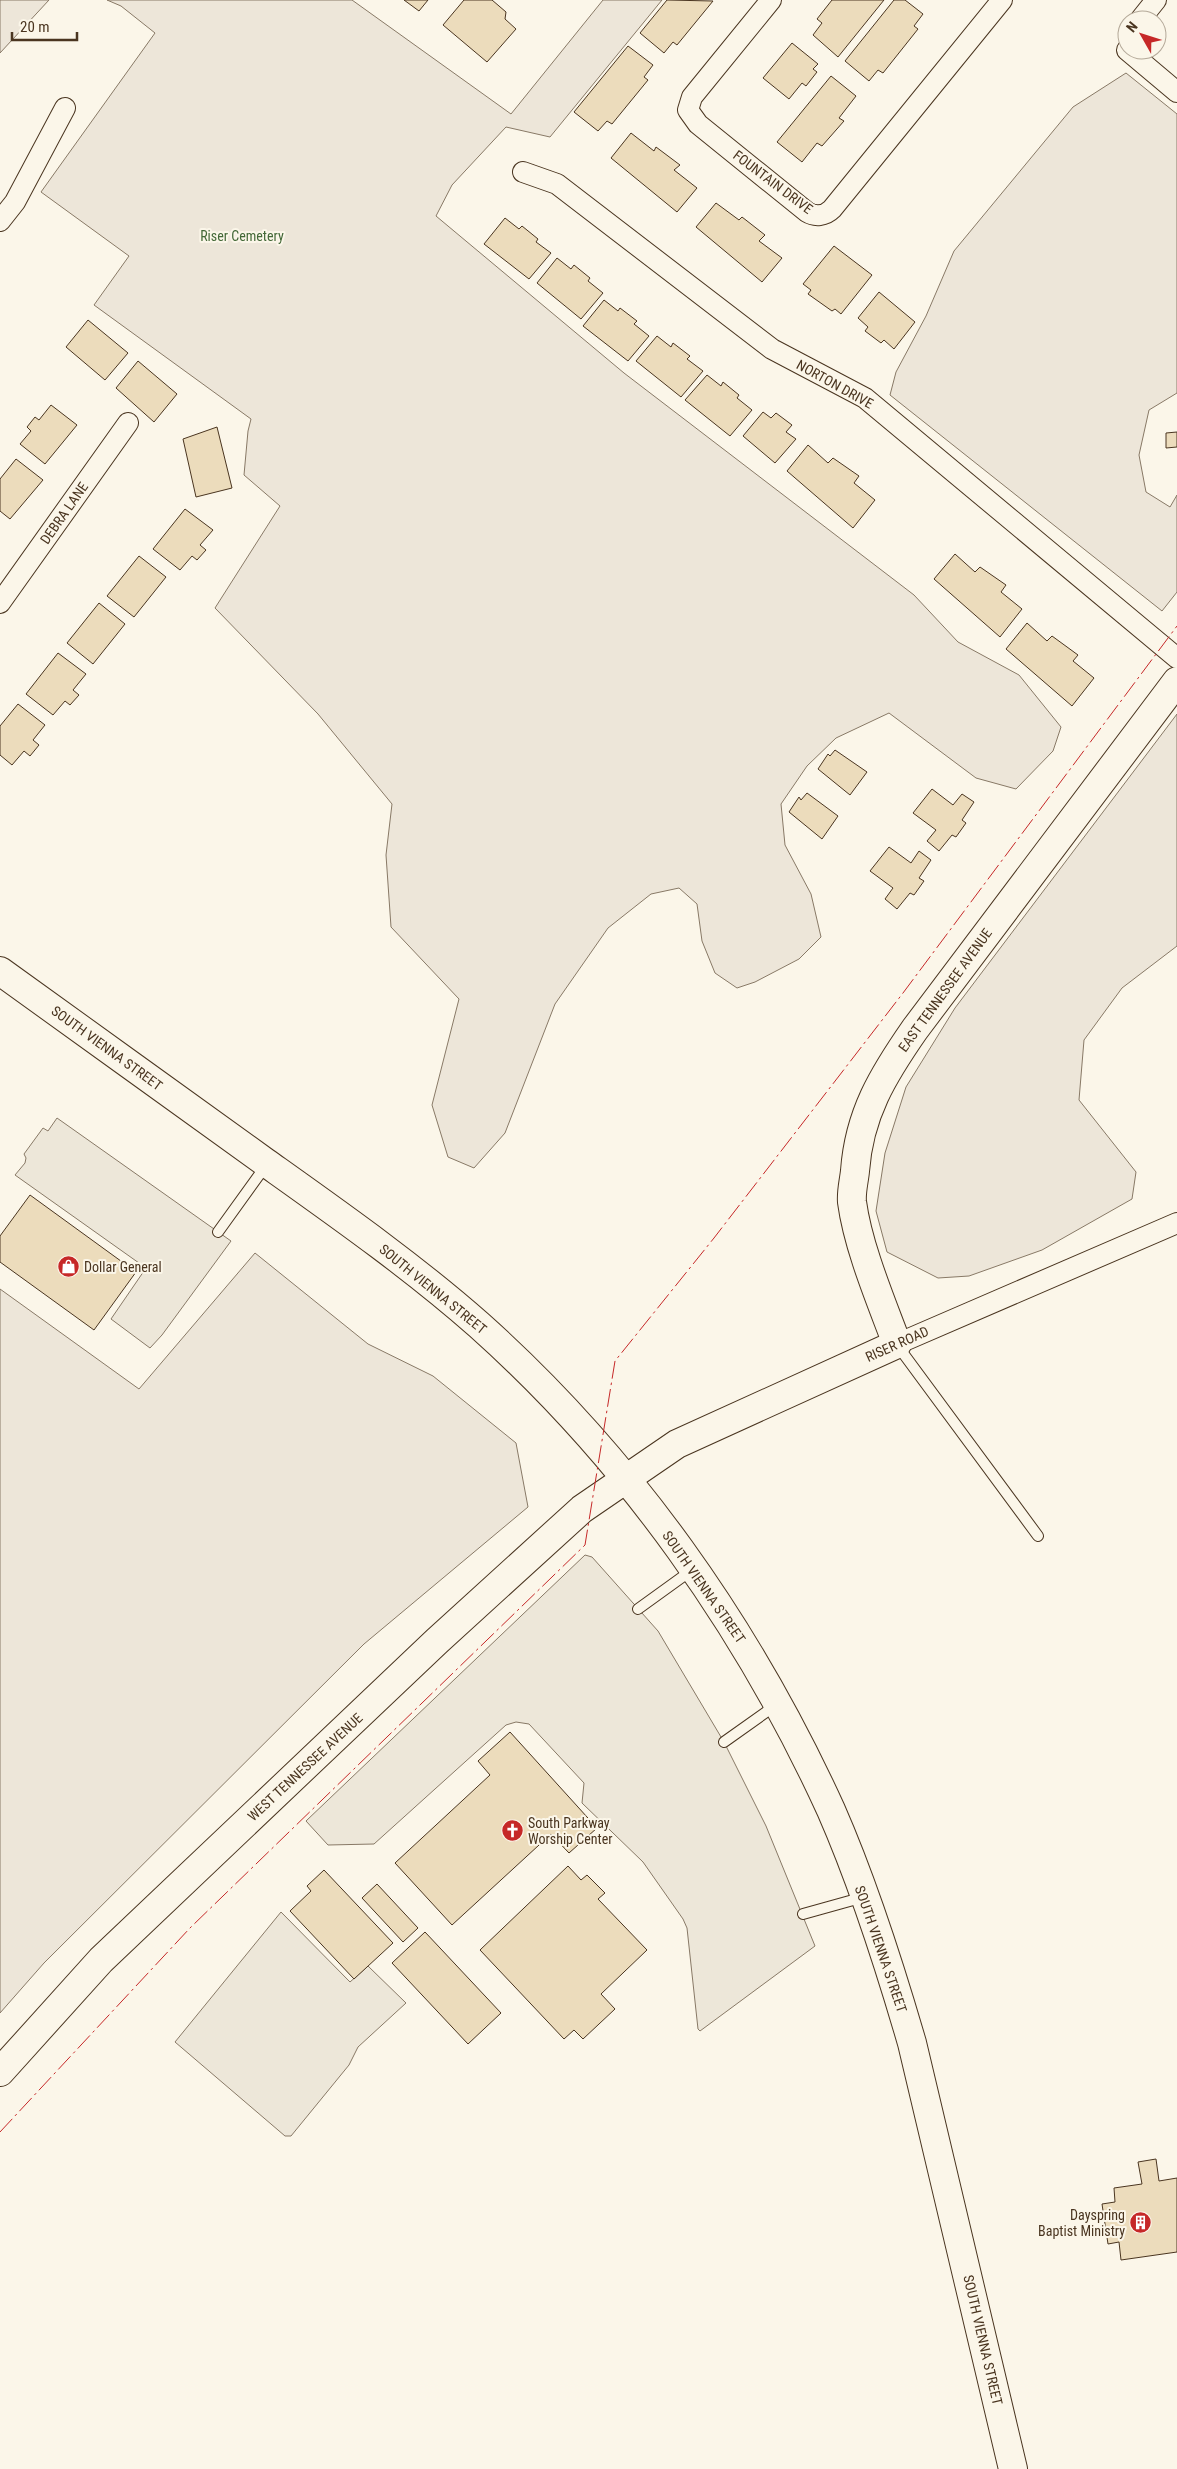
<svg xmlns="http://www.w3.org/2000/svg" width="1177" height="2469" viewBox="0 0 1177 2469" font-family="'Roboto Condensed',sans-serif">
<style>
.green{fill:#ede6d9;stroke:#887966}
.parking{fill:#ede7d9;stroke:#887966}
.building{fill:#ecdcbc;stroke:#4a3520}
.lines{fill:none;stroke-linecap:round;stroke-linejoin:round}
.service-casing{stroke:#4a3520;stroke-width:12}
.minor-casing{stroke:#4a3520;stroke-width:22}
.secondary-casing{stroke:#4a3520;stroke-width:30}
.trunk-casing{stroke:#4a3520;stroke-width:30}
.service{stroke:#fbf6e9;stroke-width:10}
.minor{stroke:#fbf6e9;stroke-width:20}
.secondary{stroke:#fbf6e9;stroke-width:28}
.trunk{stroke:#fbf6e9;stroke-width:28}
.power{stroke:#c62828;stroke-width:1;stroke-dasharray:18 4 2.5 4;stroke-linecap:butt}
.labels{text-anchor:middle;dominant-baseline:central;stroke-width:4;stroke-linejoin:round;paint-order:stroke}
.street-label{font-size:14px;fill:#4a3520;stroke:#fbf6e9}
.park-label{font-size:14px;fill:#436837;stroke:#fbf6e9}
.poi-label{font-size:14px;fill:#4a3520;stroke:#fbf6e9;text-anchor:start}
</style>
<rect width="100%" height="100%" fill="#fbf6e9"/>
<path class="green" d="M0,0H49L0,53Z
M107,0H352L511,114L603,0H662L550,137L506,127L452,185L436,216L624,373L914,595L958,642L1019,675L1061,727L1053,751L1016,789L976,778L889,713L836,738L807,766L781,804L785,845L811,894L821,937L799,959L755,982L737,988L715,973L702,941L697,904L679,888L651,894L608,928L555,1004L505,1133L474,1168L448,1157L432,1105L459,999L391,927L386,855L392,804L318,714L215,608L280,506L244,475L248,431L251,419L94,305L129,256L41,192L155,33L121,6Z
M1126,73L1177,114V393L1149,410L1139,455L1146,492L1170,507L1177,495V592L1162,611L890,395L896,372L926,316L954,251L1073,107Z
M1177,714V946L1122,988L1084,1040L1079,1100L1136,1172L1132,1199L1042,1250L969,1276L938,1278L887,1252L876,1211L885,1153L906,1087L955,1008Z
M255,1253L368,1344L433,1376L516,1443L528,1507L364,1644L44,1963L0,2013V1289L139,1389Z"/>
<path class="parking" d="M57,1118L231,1241L162,1335L150,1348L111,1319L146,1268L15,1175L25,1163L26,1158L24,1154L43,1128L48,1131Z
M585,1555L592,1557L658,1631L724,1742L766,1826L815,1946L700,2031L698,2029L687,1928L683,1919L643,1862L582,1803L584,1783L529,1724L516,1722L506,1725L374,1844L328,1845L306,1821Z
M281,1912L350,1982L368,1966L406,2003L358,2047L349,2065L291,2136H285L175,2042Z"/>
<path class="building" d="M404,0H428L419,11Z
M464,0H492L506,12L505,19L516,29L487,62L443,25Z
M667,0L713,1L677,45L673,42L664,53L640,33Z
M832,0H884L838,57L813,35L822,23L817,19Z
M894,0H905L923,14L914,26L918,29L883,73L878,70L869,81L845,61Z
M792,43L818,64L813,69L817,72L806,86L802,83L789,99L763,78Z
M628,46L653,65L644,77L648,80L612,124L607,121L598,131L574,112Z
M831,76L856,96L839,118L844,121L822,146L817,143L802,162L777,142Z
M631,133L654,151L656,147L680,165L674,170L697,188L677,212L611,158Z
M716,203L739,220L742,217L765,235L759,241L782,258L762,282L696,227Z
M505,218L519,229L522,226L538,239L536,242L551,253L529,279L484,244Z
M834,246L872,275L841,314L835,309L832,311L808,294L811,290L803,284Z
M557,258L571,269L574,265L590,278L588,281L603,293L581,319L537,283Z
M879,292L915,322L894,349L884,340L881,343L865,331L868,327L858,318Z
M604,300L618,311L620,308L637,321L634,324L649,336L628,361L583,326Z
M88,320L128,353L105,380L66,347Z
M657,336L671,347L673,343L690,356L687,359L703,371L681,397L636,361Z
M138,361L177,394L154,422L116,388Z
M707,375L721,386L723,382L739,395L737,398L752,410L730,436L685,400Z
M51,405L77,425L45,464L20,444L31,431L27,427L35,417L39,420Z
M763,412L771,418L776,413L792,425L786,432L796,439L775,463L743,436Z
M217,427L232,488L196,497L183,439Z
M1177,432V447L1166,448V433Z
M808,445L828,463L833,458L859,476L854,483L875,500L853,528L787,471Z
M16,459L43,480L10,519L0,511V479Z
M185,509L213,530L200,545L206,550L197,560L192,556L180,570L153,549Z
M955,554L975,572L980,567L1006,585L1001,592L1022,609L1000,637L934,579Z
M139,556L166,577L134,617L107,596Z
M99,603L125,624L93,664L67,643Z
M1027,623L1047,641L1052,636L1078,655L1073,661L1094,678L1072,706L1006,649Z
M58,653L86,674L73,690L79,695L70,705L65,701L53,715L26,694Z
M18,704L45,725L33,740L39,745L30,756L24,751L12,765L0,755V726Z
M835,750L867,772L850,795L818,769L828,754L830,756Z
M932,789L953,805L962,794L974,802L962,820L966,823L956,837L952,835L939,851L927,841L936,830L913,813Z
M807,793L838,816L822,839L789,812L799,797L801,800Z
M889,847L911,863L919,851L931,860L919,878L924,881L914,895L910,893L897,909L885,899L893,888L870,871Z
M30,1195L136,1272L94,1330L0,1262V1236Z
M510,1732L597,1828L569,1853L551,1834L452,1925L395,1863L490,1775L478,1761Z
M568,1866L581,1880L587,1875L605,1893L598,1899L647,1950L601,1994L615,2009L583,2039L574,2030L564,2039L480,1950Z
M324,1870L393,1943L354,1979L290,1911L311,1891L307,1886Z
M377,1884L418,1928L403,1942L362,1898Z
M425,1932L501,2013L468,2044L392,1963Z
M1156,2159L1159,2181L1177,2178V2252L1121,2260L1119,2242L1108,2244L1102,2204L1115,2202L1114,2188L1142,2184L1138,2162Z"/>
<g class="lines">
<defs>
<path id="service" d="M218,1232L267,1164
M897,1345L1038,1536
M638,1609L692,1570
M724,1742L776,1705
M803,1914L864,1897"/>
<path id="minor" d="M771,0L692,97L688,110L698,124L807,212C815,217 825,216 832,209L1002,0
M1140,20L1156,0
M1127,50L1177,92
M523,172L557,184L772,349L865,398L1177,658
M0,221L15,202L65,108
M0,603L128,423
M897,1344L1177,1223"/>
<path id="secondary" d="M0,2072L101,1960L437,1641L582,1509L677,1444L897,1344C881,1301 858,1247 852,1202C851,1192 854,1181 855,1171C859,1114 883,1075 915,1029L1177,681"/>
<path id="trunk" d="M0,971C88,1035 177,1098 265,1162C338,1214 412,1266 479,1325C629,1459 748,1628 831,1810C864,1885 889,1964 912,2043L1013,2469"/>
</defs>
<use href="#service" class="service-casing"/>
<use href="#minor" class="minor-casing"/>
<use href="#secondary" class="secondary-casing"/>
<use href="#trunk" class="trunk-casing"/>
<use href="#service" class="service"/>
<use href="#minor" class="minor"/>
<use href="#secondary" class="secondary"/>
<use href="#trunk" class="trunk"/>
<path class="power" d="M0,2132L190,1928L585,1545L615,1361L714,1238L903,993L1177,626"/>
</g>
<defs>
<symbol id="shop-disc" viewBox="-11 -11 22 22"><circle r="9.5" fill="#c62828" stroke="#fbf6e9"/><path d="M-5-2.5h2.3a2.7 3.5 0 0 1 5.4 0H5L5.5 6h-11ZM-1.5-2.5h3a1.5 2.3 0 0 0-3 0Z" fill="#fff"/></symbol>
<symbol id="church-disc" viewBox="-11 -11 22 22"><circle r="9.5" fill="#c62828" stroke="#fbf6e9"/><path d="M-1.2-6h2.4v3.5h3.3v2.4h-3.3V6h-2.4V-.1h-3.3v-2.4h3.3Z" fill="#fff"/></symbol>
<symbol id="building-disc" viewBox="-11 -11 22 22"><circle r="9.5" fill="#c62828" stroke="#fbf6e9"/><path d="M-4-6H4V6H1V3H-1V6H-4ZM-2.5-4.3h1.7v1.8h-1.7ZM.8-4.3h1.7v1.8H.8ZM-2.5-1h1.7V.8h-1.7ZM.8-1h1.7V.8H.8Z" fill="#fff"/></symbol>
</defs>
<g fill-rule="evenodd">
<use href="#shop-disc" x="56" y="1254" width="25" height="25"/>
<use href="#church-disc" x="500" y="1818" width="25" height="25"/>
<use href="#building-disc" x="1128" y="2210" width="25" height="25"/>
</g>
<g class="labels">
<g class="street-label">
<text transform="translate(773 182) rotate(37)">FOUNTAIN DRIVE</text>
<text transform="translate(835 384) rotate(29)">NORTON DRIVE</text>
<text transform="translate(64 513) rotate(-55)">DEBRA LANE</text>
<text transform="translate(945 990) rotate(-54)">EAST TENNESSEE AVENUE</text>
<text transform="translate(107 1048) rotate(36)">SOUTH VIENNA STREET</text>
<text transform="translate(433 1289) rotate(39)">SOUTH VIENNA STREET</text>
<text transform="translate(897 1344) rotate(-24)">RISER ROAD</text>
<text transform="translate(704 1587) rotate(55)">SOUTH VIENNA STREET</text>
<text transform="translate(305 1767) rotate(-43)">WEST TENNESSEE AVENUE</text>
<text transform="translate(881 1949) rotate(71)">SOUTH VIENNA STREET</text>
<text transform="translate(983 2340) rotate(77)">SOUTH VIENNA STREET</text>
</g>
<g class="park-label">
<text x="242" y="236">Riser Cemetery</text>
</g>
<g class="poi-label">
<text x="84" y="1267">Dollar General</text>
<text x="528" y="1823">South Parkway<tspan x="528" dy="16">Worship Center</tspan></text>
<text x="1125" y="2215" text-anchor="end">Dayspring<tspan x="1125" dy="16">Baptist Ministry</tspan></text>
</g>
</g>
<g transform="translate(1142 35) rotate(309)"><circle r="24" fill="#fbf6e9" stroke="#b4a999"/>
<path d="M0-4L9 19L0 12L-9 19Z" fill="#c62828"/>
<text y="-8" font-size="14" font-weight="bold" text-anchor="middle" fill="#4a3520">N</text>
</g>
<path d="M12 32v8h65v-8" fill="none" stroke="#4a3520" stroke-width="2.5"/>
<text x="20" y="32" font-size="15" fill="#4a3520" stroke="#fbf6e9" stroke-width="4" paint-order="stroke">20 m</text>
</svg>
